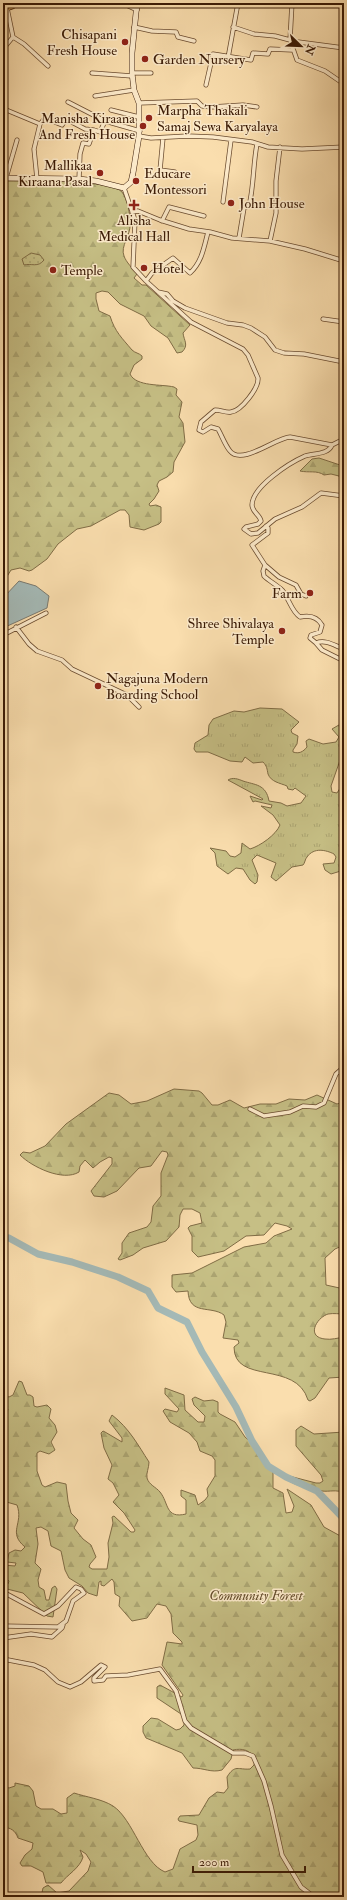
<svg xmlns="http://www.w3.org/2000/svg" width="347" height="1900" viewBox="0 0 347 1900" font-family="'IM FELL Double Pica',serif">
<style>
.grass{fill:url(#grass-tufts);stroke:#806c45}
.forest{fill:url(#forest-firs);stroke:#806c45}
.garden{fill:url(#garden-dots);stroke:#806c45}
.water{fill:#a4b9b6;stroke:#7a796f}
.lines{fill:none;stroke-linecap:round;stroke-linejoin:round}
.river{stroke:#a4b9b6;stroke-width:7}
.minor-casing{stroke:#6a4b2f;stroke-width:5}
.secondary-casing{stroke:#3a1a05;stroke-width:6}
.primary-casing{stroke:#3a1a05;stroke-width:7}
.minor{stroke:#fceaca;stroke-width:3.5}
.secondary{stroke:#fceaca;stroke-width:5}
.primary{stroke:#edbf77;stroke-width:5.5}
.poi-dot{fill:#8f2418;stroke:#fceaca;stroke-width:1.5}
.labels{text-anchor:middle;dominant-baseline:central;stroke-width:3;stroke-linejoin:round;paint-order:stroke}
.poi-label{font-size:14px;fill:#3a1a05;stroke:#fceaca;text-anchor:start}
.park-label{font-size:14px;font-style:italic;fill:#644c2b;stroke:#fceaca}
</style>
<defs>
<pattern id="grass-tufts" width="24" height="20" patternUnits="userSpaceOnUse"><rect width="24" height="20" fill="#c6bf85"/><path d="M3 7l-1-3M5 7V3M7 7l1-3M15 17l-1-3M17 17v-4M19 17l1-3" fill="none" stroke="#aba471"/></pattern>
<pattern id="forest-firs" width="22" height="20" patternUnits="userSpaceOnUse"><rect width="22" height="20" fill="#c6bf85"/><path d="M5 1l3.5 6h-7zM16 11l3.5 6h-7z" fill="#aba471"/></pattern>
<pattern id="garden-dots" width="8" height="8" patternUnits="userSpaceOnUse"><rect width="8" height="8" fill="#c6bf85"/><path d="M2 2h.1M6 6h.1" fill="none" stroke="#aba471" stroke-width="1.8" stroke-linecap="round"/></pattern>
</defs>
<rect width="100%" height="100%" fill="#fadeae"/>
<filter id="stains"><feTurbulence type="fractalNoise" baseFrequency=".005" numOctaves="4"/><feColorMatrix values="0 0 0 0 .2 0 0 0 0 .09 0 0 0 0 .02 0 0 0 .5 -.17"/></filter>
<radialGradient id="worn" r=".72"><stop offset=".6" stop-color="#630" stop-opacity="0"/><stop offset="1" stop-color="#630" stop-opacity=".3"/></radialGradient>
<path class="grass" d="M260,708L282,709L299,722L291,730L292,733L298,736L297,744L293,750V752C299,754 303,752 307,747L306,741L309,739L323,744L336,742L339,737L332,729L344,722V749L331,786L332,792L337,793L344,782V870L331,874L325,870L323,864L334,863L336,857L334,854C326,850 314,847 307,857C305,859 305,863 303,865L292,867L276,881L271,877L276,863L257,855L252,860L258,875L257,882L255,884L250,880L243,869L236,868L228,874L217,866L215,853L210,848L226,851L230,856L235,857L241,853L242,843L250,849C260,846 276,835 280,825L273,815L261,806L271,808L272,805L255,801L253,802L250,796L262,800L263,799L228,780C233,777 238,779 243,781C255,785 266,784 269,801L281,803L287,806L301,803L306,796L295,788L293,790L288,789L287,786C280,783 271,782 268,774C267,769 267,766 263,762L253,763L245,757L242,762L230,761L208,752H196L194,749L195,743L208,735L209,725L213,719L234,711L244,712Z"/>
<path class="forest" d="M3,181C23,181 111,179 122,192C128,200 130,214 130,224C131,235 120,246 124,256C126,262 133,269 137,274L134,278L142,285H146L190,325L183,333C184,341 189,345 182,352L177,353L168,338L151,326L144,316L120,304L108,292L102,291L96,293V299L99,311L110,316C115,332 122,338 132,350C135,353 139,353 142,356V359L134,365L130,374C136,387 162,384 174,387L177,389L176,395L182,402L179,417L183,423L185,442L174,462L173,472L167,477L159,481L157,485L159,491L154,499L149,504L150,506L156,505L161,507V522L159,524L144,530L130,527L129,515L125,510H120L91,526L77,529L58,544L47,559L32,570L29,571L20,568L11,570L3,583Z
M319,458L343,466L344,487L339,476L331,474L324,475C317,470 309,473 300,471L312,459Z
M174,1089L199,1091L202,1093L212,1105H218L230,1100L244,1108L260,1104H276L289,1099L305,1100L317,1095L337,1104L344,1102V1245L335,1249L325,1258L326,1285L344,1289V1314C339,1314 334,1313 328,1314C316,1318 306,1337 325,1339C331,1340 338,1338 344,1337V1377L329,1378L315,1398L310,1401L308,1400C296,1360 234,1385 234,1347L239,1343L238,1340L223,1338L226,1322L224,1315C211,1305 189,1316 188,1291L176,1292L172,1287V1275L192,1273L244,1247L266,1243L274,1236L292,1229L287,1226L275,1223L264,1235L246,1236L224,1251L198,1257L192,1251V1236L188,1228L190,1226L202,1223L200,1213L192,1209H183L180,1215L179,1227L166,1241L143,1248L133,1255L120,1260L118,1259L122,1253V1243L129,1233L147,1227L151,1222L153,1206L161,1196V1173L168,1155L167,1152L162,1151L151,1166L139,1168L117,1191L104,1197L94,1196L91,1191L112,1164V1158L109,1157L100,1162L93,1168L85,1160L80,1166L79,1172C63,1182 32,1167 20,1155L23,1152L30,1153L45,1146L66,1124L109,1093L119,1095L131,1104L147,1101Z
M19,1381L22,1382L27,1395H30L33,1397L34,1406L37,1407L47,1405L51,1409L49,1418L55,1425L57,1432L51,1442L55,1450L49,1454L40,1451L37,1453V1471L42,1485L45,1487L57,1482L66,1484L68,1501L71,1513L78,1520L74,1528L83,1539L91,1545L96,1557L90,1564L89,1567L92,1569H107L109,1557L108,1543L113,1523L112,1517L114,1516L131,1532H134L135,1530L124,1513L113,1502L119,1495L113,1483L108,1479L112,1465L104,1448L101,1433L103,1431L105,1432L122,1442V1438L109,1421L112,1415C129,1428 138,1445 149,1462C149,1468 146,1473 147,1478C149,1485 156,1487 160,1492C169,1503 165,1519 186,1514V1500L181,1496V1490L195,1495L198,1505L205,1500L208,1496L207,1489L215,1476V1460L212,1456L200,1451L197,1442L189,1433L170,1422L163,1411L165,1409L177,1412L179,1409L165,1394V1388L184,1395L185,1410L198,1422H204L205,1416L194,1405L192,1399L195,1397L204,1401L213,1400L218,1402V1412L220,1414L235,1422L245,1437L252,1443L273,1473V1488L283,1493L286,1513L292,1512L294,1506L287,1489L311,1505L324,1527L344,1538V1897H41L43,1888L48,1885L57,1893L69,1891L88,1871L91,1862L86,1854L80,1850L83,1857C80,1868 67,1875 61,1883H46L43,1872L31,1866H22L20,1863L25,1855L32,1849L33,1843L18,1838C15,1830 11,1828 3,1827V1786L9,1788L15,1786V1783L29,1786L33,1791L36,1806L41,1809H53L61,1814L67,1813V1798L74,1793C86,1797 102,1799 113,1806C133,1819 143,1863 165,1872L173,1869L180,1849L196,1840L198,1835L197,1825L179,1821L178,1819L180,1816L199,1815L209,1798L217,1792L224,1793L228,1788L227,1777C235,1764 238,1770 250,1769L254,1765L255,1758C249,1750 243,1748 233,1750L231,1759L222,1770C211,1773 204,1768 193,1768L182,1753L146,1738L143,1732V1726L151,1718L158,1719L176,1730L180,1729L184,1725V1716L157,1698V1687L160,1685L182,1697L183,1695L162,1665L167,1642L182,1644V1642L173,1633L171,1614L166,1606L157,1604L147,1618L132,1621L119,1606L120,1597L115,1594L114,1582L112,1579L104,1586L101,1585V1581L99,1582L97,1596L88,1593L82,1586L69,1578L65,1570L61,1551L51,1546L48,1531L41,1527L36,1528L38,1544L35,1563L41,1569L38,1580L39,1587L44,1590L46,1600H49L52,1588L55,1586L57,1589L53,1617L47,1616L23,1593L3,1588V1584H8L9,1581L3,1575V1565L15,1566L16,1563L7,1562L9,1553L15,1550L21,1551L25,1547C7,1532 24,1524 17,1505L3,1501V1416L8,1410L7,1407L3,1404V1395L9,1397L13,1395Z
M301,1426L314,1434L344,1432V1493C336,1489 330,1492 322,1491C311,1490 293,1485 285,1478L286,1476H289L316,1483H320L323,1481L321,1475L296,1446V1430Z"/>
<path class="garden" d="M31,253L40,255L44,260C38,268 31,263 24,265L22,259Z"/>
<path class="water" d="M19,581L36,586L49,596L47,608L3,628V598Z"/>
<g class="lines">
<path class="river" d="M3,1237L9,1238L38,1254L72,1262L118,1277L148,1291L158,1308L187,1322L202,1352L236,1407L252,1441L268,1466L286,1477L317,1491L344,1519"/>
<defs>
<path id="minor" d="M122,3L137,10
M292,3L290,40L297,60L325,71L344,84
M7,8L13,37L24,44L48,66
M134,27L152,31L176,32L178,37L194,41
M233,27L254,34L275,36L290,40
M291,41L344,48
M3,49L13,37
M228,58L238,3
M92,73L132,76
M132,73H151
M206,85L213,54L251,60L253,53L268,54L270,49L292,50
M95,96L134,90
M68,102L105,121L140,131
M139,103L197,101L202,106L211,107L243,105L257,107
M4,109L40,124L34,149L37,179
M111,110L139,117
M40,124L45,118L62,125L66,119L85,129L94,130
M139,136L151,138L188,136L213,137L252,142L268,147L302,149L344,147
M163,138L160,170L175,172
M6,178L17,140
M79,179L80,154L83,143L89,144L94,130L100,132L105,121
M124,188L135,220L133,267L146,281L191,322L243,349L248,355L258,378C259,388 241,411 231,412C226,413 221,410 215,410L201,422L199,430L203,432L211,427L218,429C222,436 225,445 230,451C242,466 277,437 290,437L332,445L340,441L344,442
M223,202L231,140
M132,212L138,211L160,220L189,229L210,232L232,238L270,241L305,249L344,261
M162,221L169,207L204,216
M239,238L244,208L249,206C254,186 253,164 257,144
M270,241L276,213V181L280,147
M146,281L152,273L173,258L190,273C202,262 204,247 208,232
M158,292L167,294L173,301L185,308L227,323L243,325L251,328L265,337L275,350L284,353L304,354L344,362
M323,319L344,322
M332,445C328,455 313,453 305,456C289,463 252,487 252,505C252,512 260,515 261,521L258,524L246,527L244,529L251,534L258,533L275,519L302,507L321,493L344,496
M266,526L268,528V533L252,545L265,565L263,571L264,576C269,581 277,585 282,590C289,598 291,611 300,617C309,615 317,616 322,625L320,632L311,635L310,638L316,643
M265,565L279,577L296,585L301,594L306,596
M16,627L29,644L37,651L62,660L72,669L127,695L139,707
M3,635L46,613
M344,649C335,646 326,639 316,643L322,650L344,661
M250,1109L264,1116L290,1112L303,1106L316,1107L324,1103L336,1074L344,1067
M3,1592L44,1614L58,1606L76,1587L81,1589L84,1593L73,1601L66,1621L58,1627L3,1626
M3,1638L31,1634L52,1637L62,1628L63,1625
M3,1659L34,1665L45,1670L58,1682L70,1687L81,1682L101,1665L105,1667L94,1678V1681L103,1680L106,1676L128,1675L160,1669L176,1691L185,1721L191,1728L233,1753H245L253,1756L264,1781L271,1806L282,1855L301,1887L314,1897"/>
<path id="secondary" d="M3,178L79,179L96,181L124,188L131,182L133,173L139,136V103L134,90L132,73V53L137,3"/>
<path id="primary" d="M3,9L12,6L15,3"/>
</defs>
<use href="#minor" class="minor-casing"/>
<use href="#secondary" class="secondary-casing"/>
<use href="#primary" class="primary-casing"/>
<use href="#minor" class="minor"/>
<use href="#secondary" class="secondary"/>
<use href="#primary" class="primary"/>
</g>
<g class="poi-dot">
<circle cx="125" cy="42" r="4"/>
<circle cx="145" cy="59" r="4"/>
<circle cx="149" cy="118" r="4"/>
<circle cx="143" cy="126" r="4"/>
<circle cx="100" cy="173" r="4"/>
<circle cx="136" cy="181" r="4"/>
<circle cx="231" cy="203" r="4"/>
<path d="M132 199h4v4h4v4h-4v4h-4v-4h-4v-4h4z"/>
<circle cx="144" cy="268" r="4"/>
<circle cx="53" cy="270" r="4"/>
<circle cx="310" cy="593" r="4"/>
<circle cx="282" cy="631" r="4"/>
<circle cx="98" cy="686" r="4"/>
</g>
<g class="labels">
<g class="poi-label">
<text x="117" y="34" text-anchor="end">Chisapani<tspan x="117" dy="16">Fresh House</tspan></text>
<text x="153" y="59">Garden Nursery</text>
<text x="157" y="110">Marpha Thakali<tspan x="157" dy="16">Samaj Sewa Karyalaya</tspan></text>
<text x="135" y="118" text-anchor="end">Manisha Kiraana<tspan x="135" dy="16">And Fresh House</tspan></text>
<text x="92" y="165" text-anchor="end">Mallikaa<tspan x="92" dy="16">Kiraana Pasal</tspan></text>
<text x="144" y="173">Educare<tspan x="144" dy="16">Montessori</tspan></text>
<text x="239" y="203">John House</text>
<text x="134" y="220" text-anchor="middle">Alisha<tspan x="134" dy="16">Medical Hall</tspan></text>
<text x="152" y="268">Hotel</text>
<text x="61" y="270">Temple</text>
<text x="302" y="593" text-anchor="end">Farm</text>
<text x="274" y="623" text-anchor="end">Shree Shivalaya<tspan x="274" dy="16">Temple</tspan></text>
<text x="106" y="678">Nagajuna Modern<tspan x="106" dy="16">Boarding School</tspan></text>
</g>
<g class="park-label">
<text x="256" y="1595">Community Forest</text>
</g>
</g>
<rect width="347" height="1900" fill="none" stroke="#fadeae" stroke-width="16"/>
<rect x="4" y="4" width="339" height="1892" fill="none" stroke="#3a1a05" stroke-width="2"/>
<rect x="8" y="8" width="331" height="1884" fill="none" stroke="#3a1a05"/>
<g transform="translate(301 46) rotate(113)" stroke="#fceaca" stroke-width="3" paint-order="stroke">
<path d="M0-3L7 15L0 10L-7 15Z" fill="#3a1a05"/>
<text y="-6" font-size="11" font-weight="bold" text-anchor="middle" fill="#3a1a05">N</text>
</g>
<path d="M193 1866v6h112v-6" fill="none" stroke="#3a1a05" stroke-width="2"/>
<text x="199" y="1866" font-size="12" fill="#3a1a05" stroke="#fceaca" stroke-width="3" paint-order="stroke">200 m</text>
<rect width="100%" height="100%" filter="url(#stains)"/>
<rect width="100%" height="100%" fill="url(#worn)"/>
</svg>
